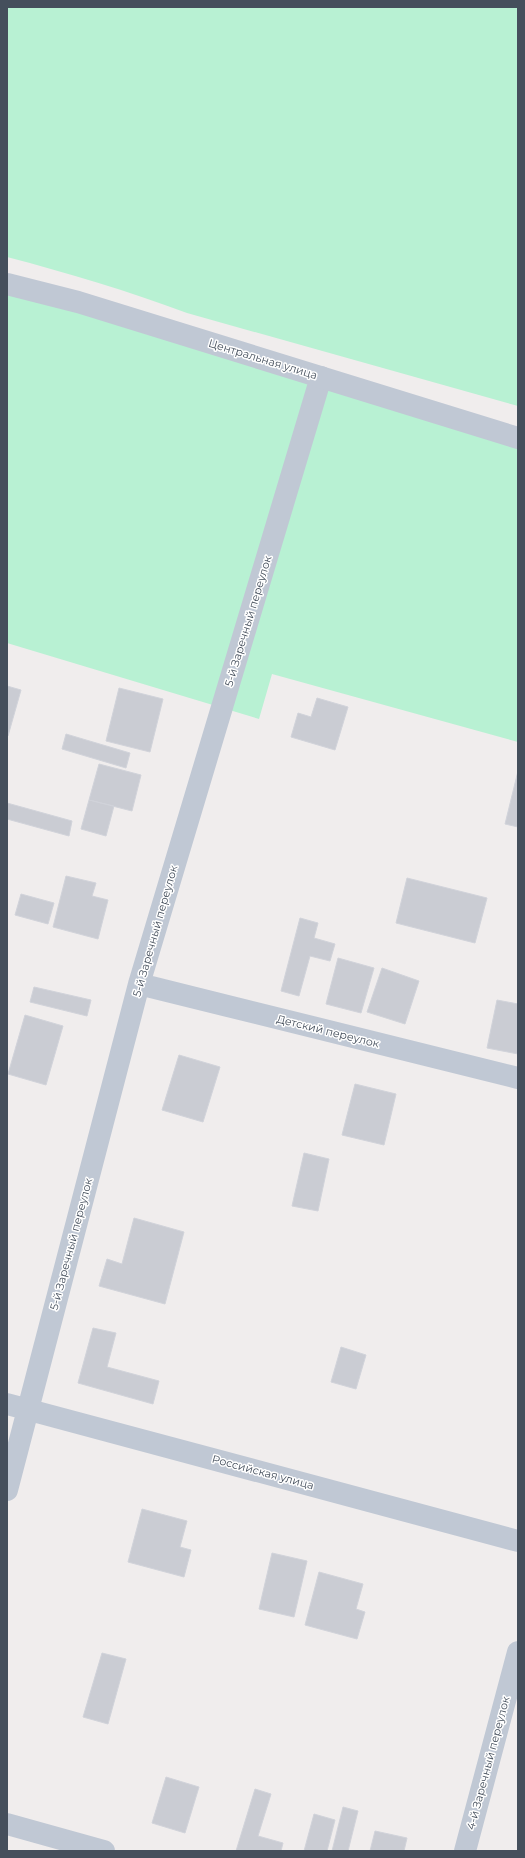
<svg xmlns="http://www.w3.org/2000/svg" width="525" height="1858" viewBox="0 0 525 1858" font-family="Montserrat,sans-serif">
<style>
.green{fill:#b8f1d3}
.building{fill:#caccd3;stroke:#d1d3da}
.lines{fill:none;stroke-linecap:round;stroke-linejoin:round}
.minor{stroke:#c0c8d4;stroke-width:22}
.tertiary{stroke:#c0c8d4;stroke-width:22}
.labels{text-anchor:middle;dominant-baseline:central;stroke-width:3;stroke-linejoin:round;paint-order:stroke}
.street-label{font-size:11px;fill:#454f5c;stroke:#fff}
</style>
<rect width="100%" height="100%" fill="#f0eded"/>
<path class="green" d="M7,7H518V406L187,313C128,291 68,273 7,257Z
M7,284L518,438V742L272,674L259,719L7,643Z"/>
<path class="building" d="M7,686L21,690L8,736H7Z
M119,688L163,699L150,752L106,741Z
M317,698L348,707L335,750L291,737L298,713L311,717Z
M66,734L130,753L126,768L62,749Z
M99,764L141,775L132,811L89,800Z
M518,771V827L505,824Z
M89,800L114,806L106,836L81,829Z
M7,803L72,821L69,836L7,819Z
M66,876L96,883L92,896L108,900L98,939L53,927Z
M407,878L487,898L475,943L396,923Z
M21,894L54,903L48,924L15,915Z
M300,918L318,923L314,938L335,944L330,961L310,956L299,996L281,991Z
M338,958L374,968L361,1013L326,1004Z
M382,968L419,981L405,1024L367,1012Z
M34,987L91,1000L87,1016L30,1002Z
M497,1000L518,1004V1054L487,1048Z
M25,1015L63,1026L46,1085L8,1074Z
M179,1055L220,1067L203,1122L162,1110Z
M355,1084L396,1094L384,1145L342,1135Z
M304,1153L329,1159L318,1211L292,1206Z
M134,1218L184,1232L165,1304L99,1286L107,1259L122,1264Z
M93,1328L116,1333L107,1367L159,1381L153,1404L78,1383Z
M341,1347L366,1355L356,1389L331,1382Z
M142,1509L187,1521L180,1547L191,1550L184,1577L128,1562Z
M272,1553L307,1561L294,1617L259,1609Z
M319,1572L363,1584L356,1609L365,1612L357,1639L305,1625Z
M102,1653L126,1659L108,1724L83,1717Z
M166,1777L199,1787L185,1833L152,1823Z
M255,1789L271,1794L258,1836L283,1843L281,1851H236Z
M343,1807L358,1811L348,1851H332Z
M314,1814L335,1820L327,1851H304Z
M375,1831L407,1838L404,1851H370Z"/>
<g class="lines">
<path class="minor" d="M139,984L518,1078
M7,1404L518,1541
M7,1490L139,984L321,377
M7,1824L104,1851
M465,1851L518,1652"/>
<path class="tertiary" d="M7,284L78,302L518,438"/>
</g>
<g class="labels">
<g class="street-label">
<text transform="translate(263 359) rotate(17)">Центральная улица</text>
<text transform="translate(248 621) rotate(-73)">5-й Заречный переулок</text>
<text transform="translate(155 931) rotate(-74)">5-й Заречный переулок</text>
<text transform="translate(328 1031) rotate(14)">Детский переулок</text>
<text transform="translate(71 1244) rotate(-75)">5-й Заречный переулок</text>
<text transform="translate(263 1472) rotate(15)">Российская улица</text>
<text transform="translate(488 1763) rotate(-75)">4-й Заречный переулок</text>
</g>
</g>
<rect width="525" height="1858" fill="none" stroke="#454f5c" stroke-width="16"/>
</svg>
